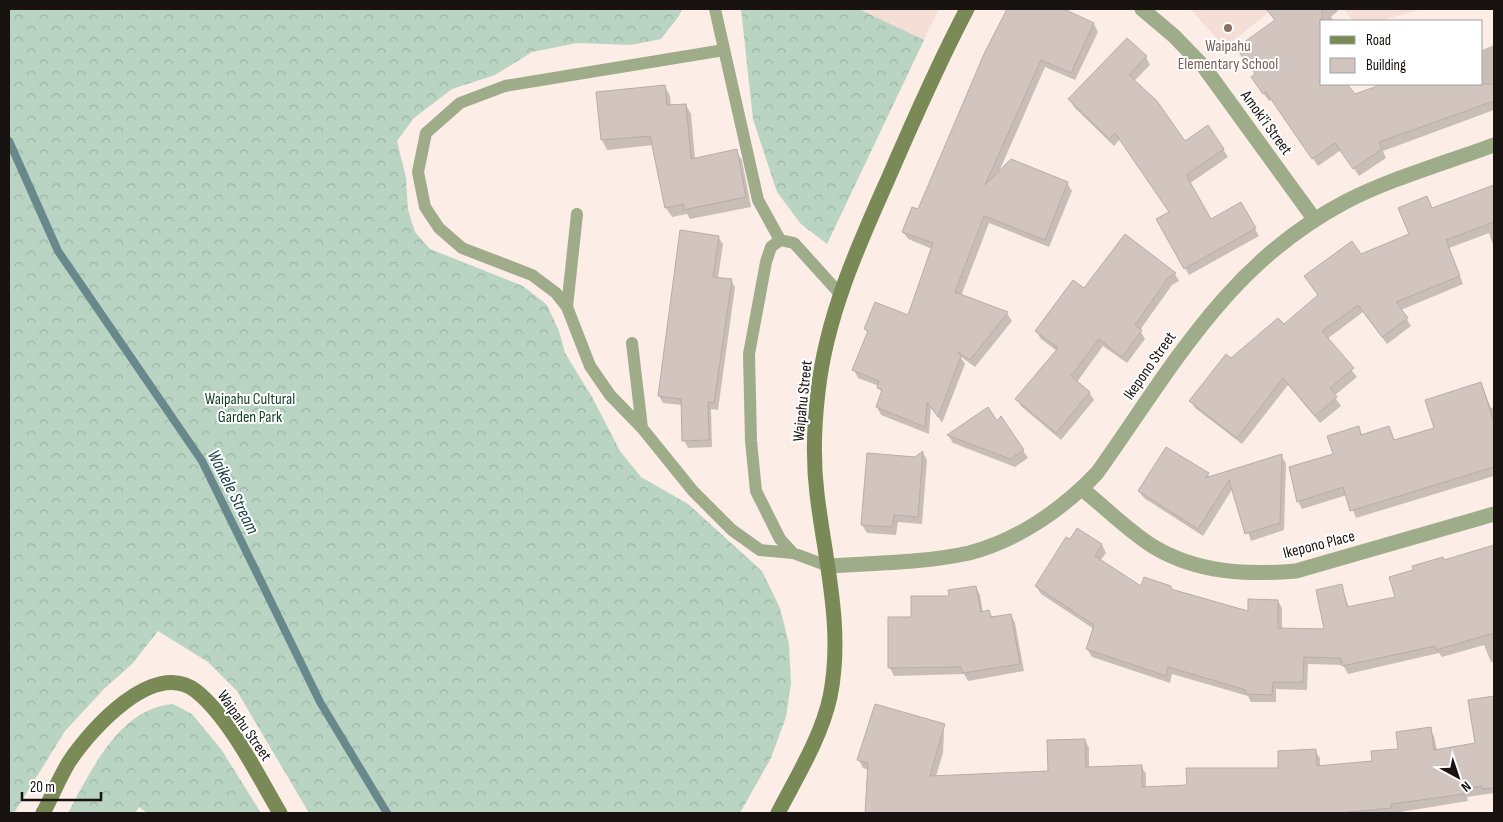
<svg xmlns="http://www.w3.org/2000/svg" width="1503" height="822" viewBox="0 0 1503 822" font-family="'Sofia Sans Condensed',sans-serif">
<style>
.built{fill:#f5ded5}
.forest{fill:url(#forest-crowns)}
.shadow{fill:#0003}
.lines{fill:none;stroke-linecap:round;stroke-linejoin:round}
.stream{stroke:#68888b;stroke-width:8}
.building{fill:#d2c4be;stroke:#baaca6}
.lane{stroke:#9fac8a;stroke-width:12}
.street{stroke:#9fac8a;stroke-width:15}
.secondary{stroke:#798a57;stroke-width:15}
.education-dot{fill:#8d6e63;stroke:#fff;stroke-width:2}
.labels{text-anchor:middle;dominant-baseline:central;stroke-width:4;stroke-linejoin:round;paint-order:stroke}
.education-label{font-size:16px;fill:#785e54;stroke:#fff}
.street-label{font-size:16px;fill:#181311;stroke:#fff}
.park-label{font-size:16px;fill:#123f28;stroke:#fff}
.water-label{font-size:18px;font-style:italic;fill:#123f44;stroke:#fff}
</style>
<defs>
<pattern id="forest-crowns" width="20" height="18" patternUnits="userSpaceOnUse" patternTransform="scale(1.25)"><rect width="20" height="18" fill="#b9d4c3"/><path d="M2 6a3 3 0 1 1 6 0M12 15a3 3 0 1 1 6 0" fill="none" stroke="#9eb5a6"/></pattern>
</defs>
<rect width="100%" height="100%" fill="#fcede7"/>
<path class="built" d="M859,9H939L924,40Z
M1190,9H1273L1225,47Z
M1344,9H1422L1378,21H1353Z"/>
<path class="forest" d="M9,9H682L679,16L661,39L631,45L577,43L532,52L495,75L452,89L414,118L397,141L406,178L408,210L415,232L430,249L523,286L547,305L559,331L565,353L592,397L620,451L641,477L688,504L762,571L780,608L789,644L791,683L786,717L771,758L740,813H309L237,691L208,662L158,631L133,663L104,689L65,731L14,813H9Z
M741,9H859L924,40L827,244L801,224L777,192L753,119Z
M173,704L192,714L221,749L261,813H147L139,807L135,813H68C91,771 119,708 173,704Z"/>
<path class="shadow" d="M1008,9H1061L1094,24L1098,32L1075,80L1045,67L998,174L1067,183L1072,191L1049,247L989,223L961,296L1007,313L1012,321L975,367L960,356L965,364L942,423L931,406L929,434L881,415L877,407L882,395L879,386L858,378L854,370L868,333L865,329L909,316L932,249L908,239L903,232L918,210L986,54Z
M1280,9H1340L1331,17L1334,21H1322V84H1346L1354,96L1386,84H1482V50L1494,45V110L1383,151L1386,158L1359,176L1341,150L1318,166L1272,99L1269,101L1257,85L1256,75L1276,21L1272,14Z
M1128,39L1146,57L1150,65L1134,81L1185,143L1223,149L1228,157L1189,184L1210,221L1240,203L1259,236L1189,275L1158,220L1170,212L1120,139L1114,146L1074,107L1070,100Z
M665,86L670,96L671,106L686,105L691,114L695,159L736,151L742,160L751,207L690,219L687,214L672,217L666,208L654,145L607,150L602,140L598,93Z
M1494,188V248L1489,233L1449,248L1463,284L1401,310L1411,326L1387,344L1363,312L1327,339L1357,377L1334,396L1341,406L1320,423L1288,385L1242,444L1195,408L1191,401L1231,360L1283,326L1319,296L1305,277L1411,234L1427,198L1433,209Z
M1125,236L1175,274L1179,281L1172,285L1140,330L1145,339L1127,363L1103,346L1077,382L1089,392L1094,400L1061,440L1021,406L1017,399L1057,351L1041,339L1036,331L1084,289Z
M718,237L723,244L718,278L731,280L735,287L718,410L711,409L712,447L688,448L684,440L683,405L663,403L659,396Z
M1481,383L1491,408L1494,407V476L1356,518L1347,495L1302,509L1298,501L1358,428L1363,436L1389,428L1395,441L1436,429Z
M1001,418L1028,458L1015,467L953,443L948,435L997,423Z
M923,453L927,460L922,524L898,522L896,535L867,533L862,525L916,458Z
M1281,456L1286,463L1284,530L1251,541L1233,488L1203,536L1144,498L1139,491L1208,474L1210,478Z
M1078,530L1102,545L1106,553L1100,561L1142,588L1171,587L1173,591L1249,613L1278,601L1282,608V630H1326L1341,586L1349,607L1396,598L1444,561L1492,547L1494,552V661L1491,662L1484,645L1442,657L1439,653L1348,674L1343,665L1308,664L1307,690L1276,689V702H1251L1248,696L1172,674L1170,683L1092,657L1087,649L1094,629L1041,594L1036,586Z
M976,587L980,595L983,613L989,611L993,618L1011,615L1015,623L1024,671L968,681L964,674L894,676L890,668L912,618Z
M1494,697V793L1467,797L1468,801L1394,813H973L971,776L1049,773L1085,740L1089,748V768L1141,766L1146,774V788L1188,787L1279,769L1315,751L1320,758V767L1373,762L1399,750L1430,729L1434,736L1437,750L1477,744L1470,701Z
M939,724L944,732L943,753L936,776L941,785L939,813H866L869,770L863,768L859,760Z"/>
<g class="lines">
<path class="stream" d="M9,141L58,251L202,461L320,702L387,813"/>
</g>
<path class="building" d="M1007,9H1064L1094,23L1071,73L1041,60L985,185L1011,159L1068,182L1045,240L984,216L955,292L1008,312L970,360L958,352L961,356L938,417L927,402L925,427L876,407L882,390L877,388L879,381L852,370L868,331L864,329L875,302L908,315L933,243L902,232L912,207L918,209L984,54Z
M1266,9H1322V84H1347L1355,94L1383,84H1494V101L1379,142L1382,149L1353,169L1335,143L1312,159L1266,92L1263,94L1251,77L1255,74L1236,48L1275,20Z
M1127,38L1147,56L1129,75L1157,101L1185,141L1208,125L1224,149L1186,175L1211,219L1241,202L1256,228L1184,269L1156,219L1169,212L1115,133L1109,139L1068,99Z
M665,85L667,105L686,104L691,159L737,149L746,197L683,210L684,204L665,208L650,136L601,140L596,92Z
M1494,185V222L1446,240L1460,276L1396,302L1408,318L1382,337L1358,305L1322,331L1354,368L1330,388L1337,397L1315,416L1283,378L1237,438L1189,401L1226,354L1231,358L1278,318L1284,324L1318,295L1304,276L1352,241L1361,254L1409,234L1398,208L1427,196L1432,208Z
M680,230L719,236L713,277L732,279L714,403L708,402L709,440L682,441L681,399L658,396Z
M1125,234L1176,273L1168,278L1135,325L1142,330L1122,357L1099,339L1071,376L1090,392L1056,433L1015,399L1058,348L1035,331L1073,280L1084,288Z
M1481,382L1494,422V467L1350,511L1343,487L1297,502L1289,467L1333,454L1327,436L1359,426L1361,435L1389,426L1394,440L1434,428L1425,400Z
M988,407L997,421L1001,416L1024,450L1010,459L947,435Z
M1166,447L1209,473L1205,478L1282,454L1280,523L1245,534L1229,480L1198,529L1138,491Z
M923,451L918,517L894,515L892,527L861,525L867,453L915,457Z
M1077,528L1102,544L1095,556L1141,586L1144,577L1171,586V589L1248,611V599L1278,600V628L1324,629L1316,590L1342,584L1347,607L1395,597L1389,577L1413,570L1412,566L1443,557L1444,560L1494,545V633L1436,650L1435,646L1342,666L1341,658L1304,657L1303,682H1273L1272,695L1246,694V690L1168,667L1166,676L1086,649L1094,625L1035,586L1066,537L1070,539Z
M976,586L981,612L989,610L991,617L1011,614L1020,664L963,673L961,667L888,668V617H911V596H949L948,590Z
M1494,696V788L1482,789V786L1464,789V794L1391,804V808L1339,813H865L868,763L857,760L875,704L945,724L930,776L1048,771L1047,740L1085,739L1086,767L1142,765V787L1187,785L1186,768H1278V751L1316,749L1317,766L1372,761L1371,751L1398,749L1396,732L1431,727L1434,750L1475,743L1468,700Z"/>
<g class="lines">
<path class="lane" d="M715,9L758,200L780,240
M724,50L505,86L460,103L426,133L418,172L425,207L439,228L462,248L532,275L556,293L567,307L590,366L610,395L642,428L693,491L732,530L760,550L793,553
M567,307L577,214
M632,343L642,428
M828,566L793,553L780,539L756,491L751,441L749,354L766,262L771,247L780,240L794,243L841,295"/>
<path class="street" d="M1142,9L1174,36L1204,67L1315,220
M1082,489C1106,508 1128,531 1154,547C1198,573 1246,575 1296,571L1494,514
M828,566C874,563 923,563 969,553C1017,541 1063,509 1097,473C1172,368 1226,265 1345,202C1392,178 1445,163 1494,145"/>
<path class="secondary" d="M43,813C52,797 59,778 69,762C90,730 154,658 196,691C230,718 258,776 280,813
M778,813C797,776 821,738 830,697C844,629 825,561 817,494C813,461 814,425 818,392C826,317 858,246 888,179C913,121 938,64 967,9"/>
</g>
<circle class="education-dot" cx="1228" cy="28" r="5"/>
<g class="labels">
<g class="education-label">
<text x="1228" y="46">Waipahu<tspan x="1228" dy="18">Elementary School</tspan></text>
</g>
<g class="street-label">
<text transform="translate(1266 123) rotate(54)">Amoki'i Street</text>
<text transform="translate(1150 366) rotate(-55)">Ikepono Street</text>
<text transform="translate(803 401) rotate(-84)">Waipahu Street</text>
<text transform="translate(1319 545) rotate(-14)">Ikepono Place</text>
<text transform="translate(244 726) rotate(55)">Waipahu Street</text>
</g>
<g class="park-label">
<text x="250" y="399">Waipahu Cultural<tspan x="250" dy="18">Garden Park</tspan></text>
</g>
<g class="water-label">
<text transform="translate(233 492) rotate(63)">Waikele Stream</text>
</g>
</g>
<rect width="1503" height="822" fill="none" stroke="#181311" stroke-width="20"/>
<rect x="1320" y="20" width="162" height="65" fill="#ffffff" stroke="#a3a1a0"/>
<rect x="1330" y="36" width="25" height="8" fill="#798a57" stroke="#a3a1a0"/>
<text x="1366" y="45" font-size="15" fill="#181311">Road</text>
<rect x="1330" y="58" width="25" height="15" fill="#d2c4be" stroke="#a3a1a0"/>
<text x="1366" y="70" font-size="15" fill="#181311">Building</text>
<g transform="translate(1458 777) rotate(140)" stroke="#ffffff" stroke-width="4" paint-order="stroke">
<path d="M0-4L9 19L0 12L-9 19Z" fill="#181311"/>
<text y="-8" font-size="14" font-weight="bold" text-anchor="middle" fill="#181311">N</text>
</g>
<path d="M22 792v8h79v-8" fill="none" stroke="#181311" stroke-width="2.5"/>
<text x="30" y="792" font-size="15" fill="#181311" stroke="#ffffff" stroke-width="4" paint-order="stroke">20 m</text>
</svg>
